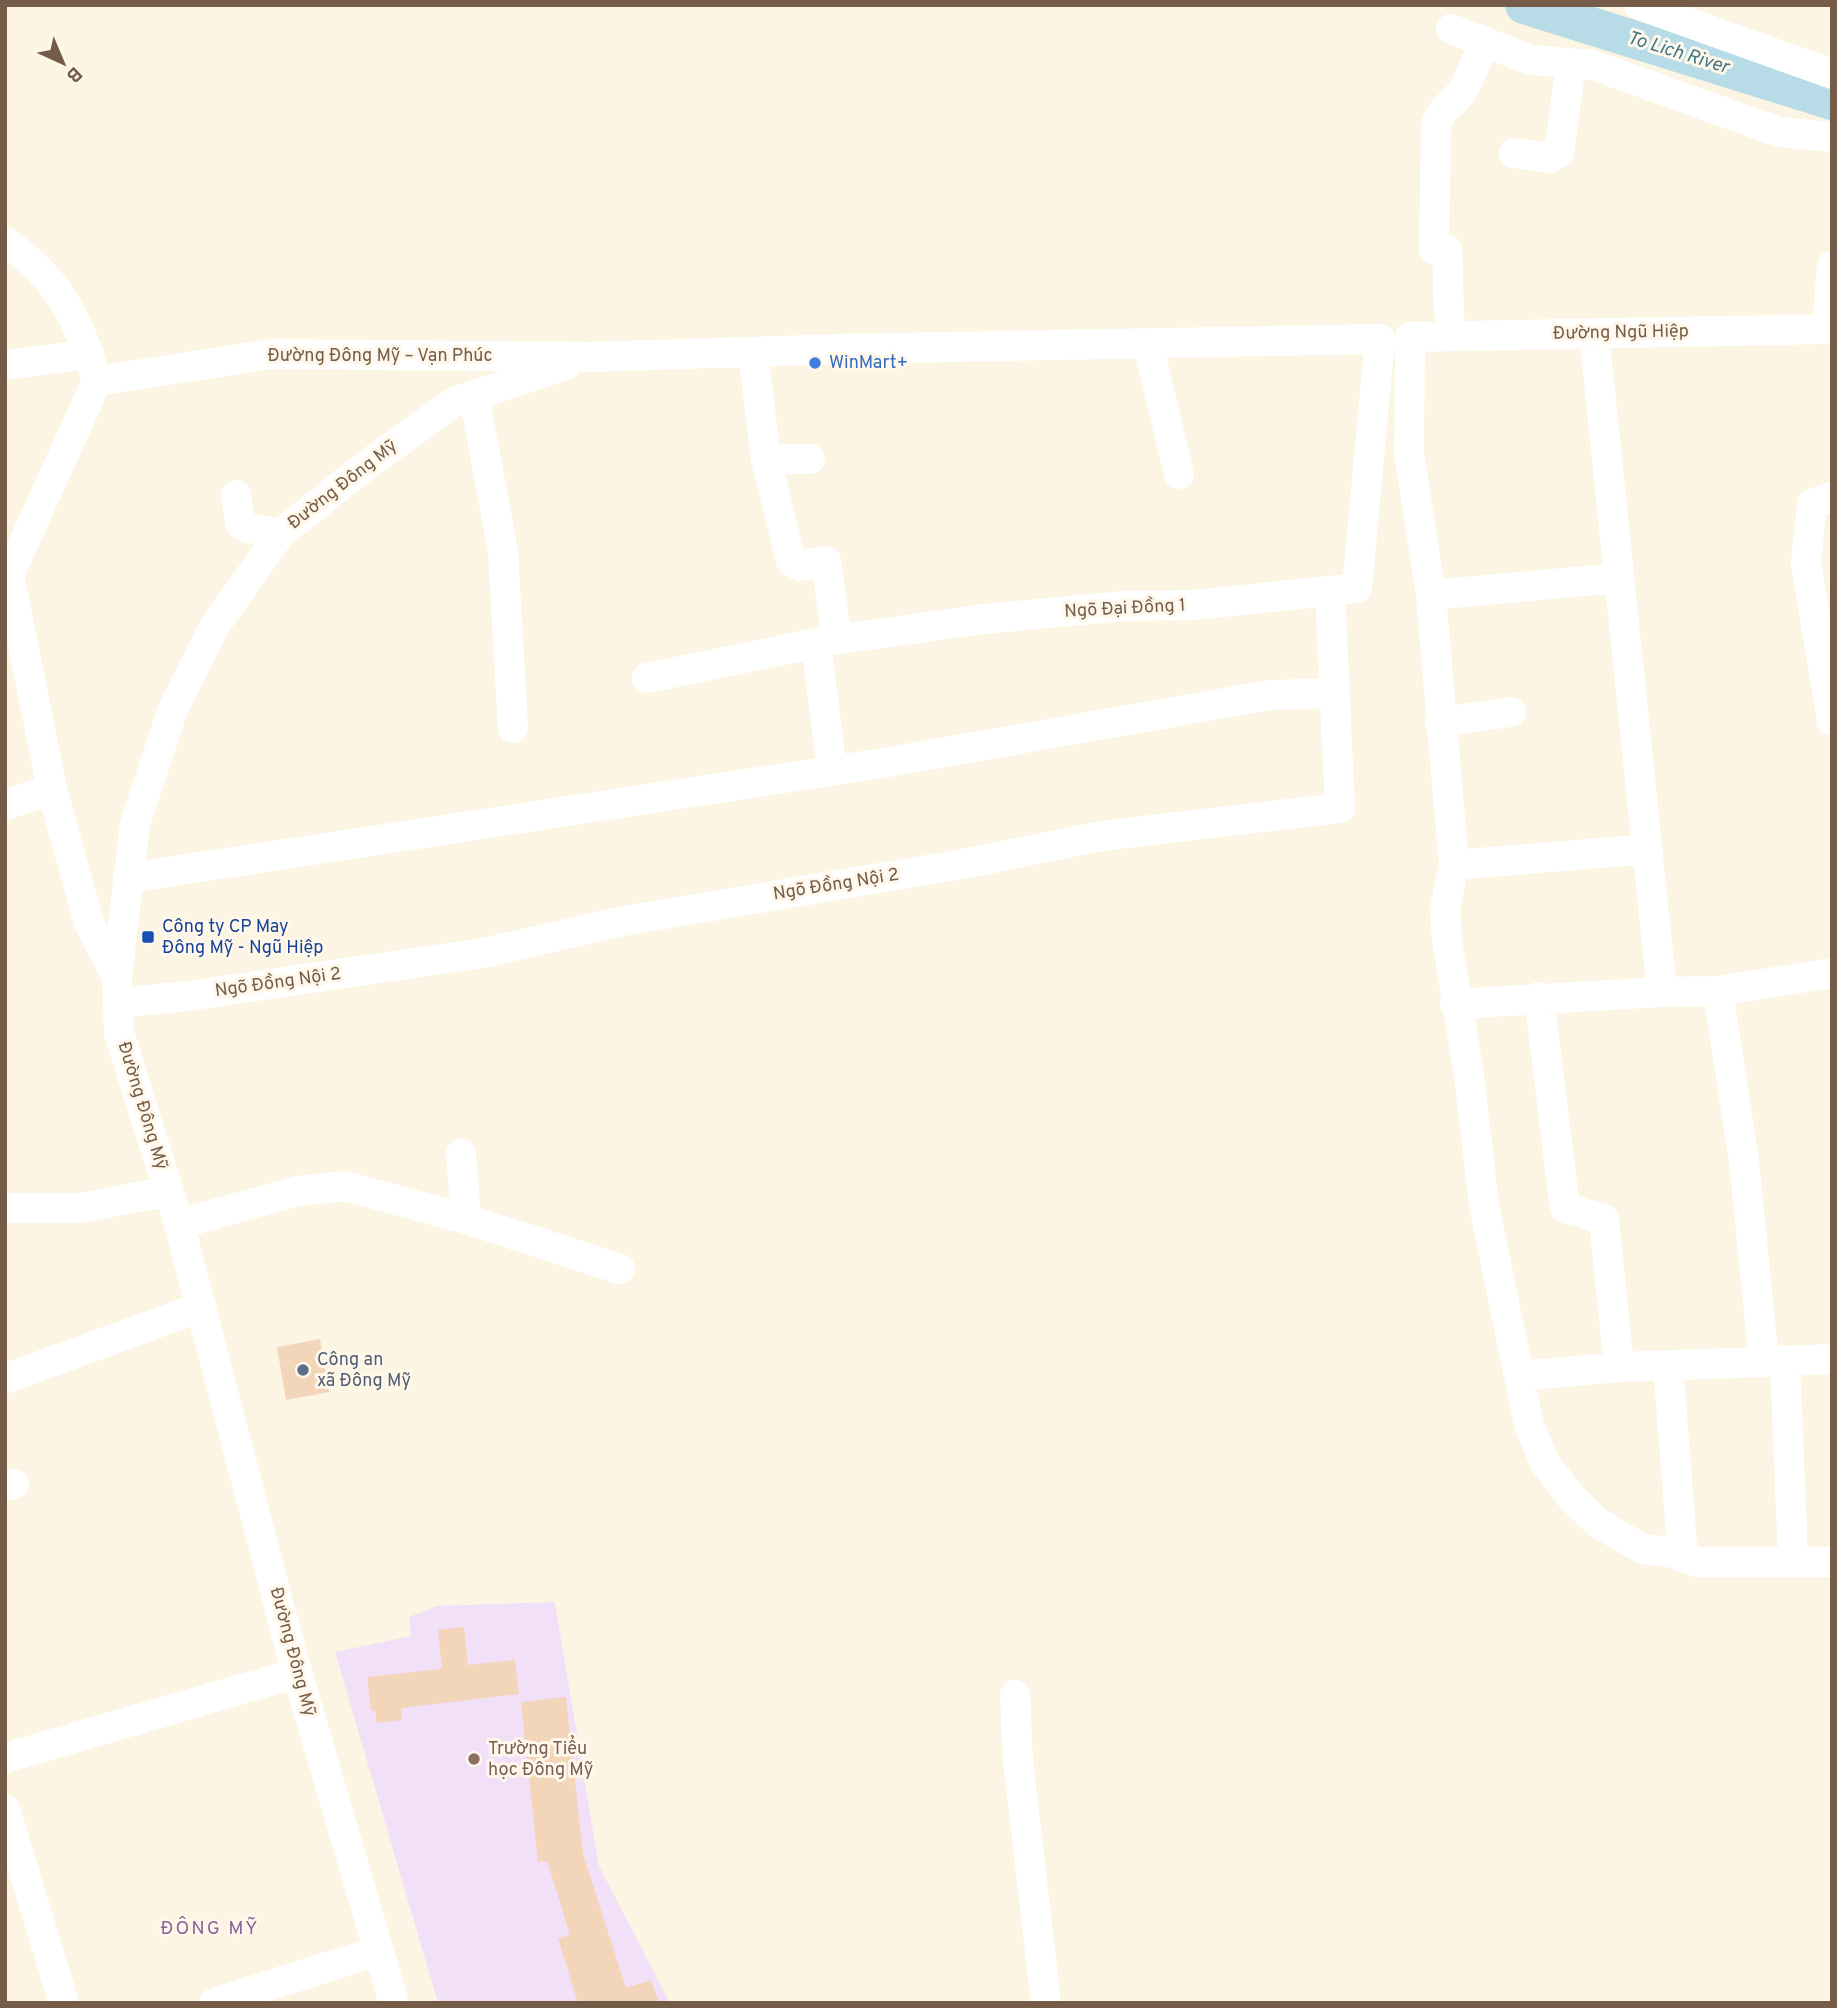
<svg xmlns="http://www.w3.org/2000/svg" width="1837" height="2008" viewBox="0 0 1837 2008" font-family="Overpass,sans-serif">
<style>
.education{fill:#f2e0f9}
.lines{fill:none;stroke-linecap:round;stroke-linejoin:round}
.river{stroke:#b7dce7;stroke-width:38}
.building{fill:#f3d6ba}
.minor{stroke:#fff;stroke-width:30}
.shop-dot{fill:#3f7fe0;stroke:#fff8ea;stroke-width:2.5}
.transit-dot{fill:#1a4fb4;stroke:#fff8ea;stroke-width:2.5}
.service-dot{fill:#5c6f8a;stroke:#fff8ea;stroke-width:2.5}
.education-dot{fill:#8d6e63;stroke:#fff8ea;stroke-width:2.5}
.labels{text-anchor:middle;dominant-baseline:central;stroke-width:6;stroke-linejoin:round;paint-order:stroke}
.street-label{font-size:18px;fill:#755c48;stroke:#fff8ea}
.shop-label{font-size:18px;fill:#366cbe;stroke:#fff8ea;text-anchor:start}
.transit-label{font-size:18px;fill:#164399;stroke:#fff8ea;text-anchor:start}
.service-label{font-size:18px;fill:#4e5e75;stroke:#fff8ea;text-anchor:start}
.education-label{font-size:18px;fill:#785e54;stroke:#fff8ea;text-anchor:start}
.water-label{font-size:19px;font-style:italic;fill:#41778a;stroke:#fff8ea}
.neighbourhood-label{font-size:19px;letter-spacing:2px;fill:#8c6499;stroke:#fff8ea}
</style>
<rect width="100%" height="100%" fill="#fdf5e3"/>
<path class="education" d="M555,1602L599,1866L670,2003H438L335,1652L411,1636L409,1617L437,1606Z"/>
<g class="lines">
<path class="river" d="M1524,5L1832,101"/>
</g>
<path class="building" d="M320,1339L329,1392L286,1400L277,1347Z
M464,1627L468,1665L515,1660L519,1694L401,1708L402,1720L377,1723L375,1711H371L367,1677L442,1669L438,1630Z
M566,1697L583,1854L626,1988L651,1980L659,2003H578L558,1938L570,1935L547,1861L538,1862L521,1702Z"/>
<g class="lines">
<path class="minor" d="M1639,5L1832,74
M1451,29L1531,60L1593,65L1779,132L1832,137
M1514,153L1550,158L1559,153L1571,63
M5,242C58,277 80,321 97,381
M1827,329L1832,266
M1832,329L1410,337L1409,453L1431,595L1454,865L1445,909L1447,940L1469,1075L1484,1205L1529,1425L1545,1463L1572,1498L1598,1523L1643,1549L1670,1552L1698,1562H1832
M1450,336L1447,250L1434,249L1436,125C1444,103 1452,107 1463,90C1471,76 1477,58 1484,43
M1148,344L1179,474
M753,352L766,459H810
M5,365L89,354
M474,395L503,551L513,728
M766,459L791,561L800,566L826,561L837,640
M236,495L240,523L248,528L280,534
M1832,497L1812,504L1806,563L1832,721
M5,575H9L97,381L271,354L589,357L840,349L1380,339L1357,588L1194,605L1123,606L984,619L826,641L647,678
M9,575L52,789L89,923L117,977
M1431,595L1618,578
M816,643L832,770
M1440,722L1511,712
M5,805L52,789
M1454,865L1647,849
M128,878L883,763L1270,695L1335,693
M1718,991L1832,973
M1539,997L1565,1208L1604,1219L1619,1367
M118,1003L188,996L483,953L623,921L963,864L1101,836L1340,808L1330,591
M1455,1004L1662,992
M461,1154L466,1219
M5,1208H80L169,1191
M179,1224L298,1191L345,1186L466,1219L620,1269
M1785,1361L1793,1561
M1764,1362L1832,1359
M1668,1366L1683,1557
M1519,1376L1619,1367L1764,1362L1744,1161L1718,991L1662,992L1594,333
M5,1379L201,1307
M5,1486L14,1484
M1015,1695L1018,1760L1046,2003
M5,1758L297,1673
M5,1809L64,2003
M214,2003L378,1951
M394,2003L292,1655L179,1224L119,1033L117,977L135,824L173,709L214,627L280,534L364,467L454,402L566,365"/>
</g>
<circle class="shop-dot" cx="815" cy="363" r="7"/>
<rect class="transit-dot" x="141" y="930" width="14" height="14" rx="3.5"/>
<circle class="service-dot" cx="303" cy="1370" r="7"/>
<circle class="education-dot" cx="474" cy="1759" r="7"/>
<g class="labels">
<g class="street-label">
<text transform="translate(1621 333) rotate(-1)">Đường Ngũ Hiệp</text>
<text x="380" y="356">Đường Đông Mỹ – Vạn Phúc</text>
<text transform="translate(343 485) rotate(-38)">Đường Đông Mỹ</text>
<text transform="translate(1125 609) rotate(-3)">Ngõ Đại Đồng 1</text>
<text transform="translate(836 885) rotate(-9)">Ngõ Đồng Nội 2</text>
<text transform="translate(278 983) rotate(-8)">Ngõ Đồng Nội 2</text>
<text transform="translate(142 1106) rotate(73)">Đường Đông Mỹ</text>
<text transform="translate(292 1652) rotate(75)">Đường Đông Mỹ</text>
</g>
<g class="shop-label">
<text x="829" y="363">WinMart+</text>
</g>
<g class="transit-label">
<text x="162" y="927">Công ty CP May<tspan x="162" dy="21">Đông Mỹ - Ngũ Hiệp</tspan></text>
</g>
<g class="service-label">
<text x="317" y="1360">Công an<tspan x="317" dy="21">xã Đông Mỹ</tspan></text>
</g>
<g class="education-label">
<text x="488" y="1749">Trường Tiểu<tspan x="488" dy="21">học Đông Mỹ</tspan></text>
</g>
<g class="water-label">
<text transform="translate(1678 53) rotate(17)">To Lich River</text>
</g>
<g class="neighbourhood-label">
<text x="210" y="1929">ĐÔNG MỸ</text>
</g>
</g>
<rect width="1837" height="2008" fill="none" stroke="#755c48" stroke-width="14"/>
<g transform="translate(63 63) rotate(136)" stroke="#fff8ea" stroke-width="5" paint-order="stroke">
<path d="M0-5L12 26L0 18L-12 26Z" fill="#755c48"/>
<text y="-10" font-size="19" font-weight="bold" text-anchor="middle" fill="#755c48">B</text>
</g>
</svg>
